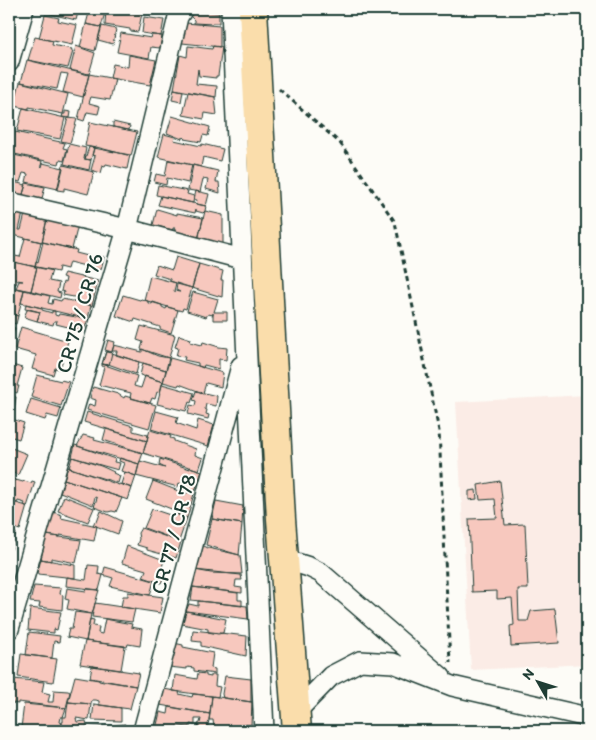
<svg xmlns="http://www.w3.org/2000/svg" width="596" height="740" viewBox="0 0 596 740" font-family="Itim,sans-serif">
<style>
.built{fill:#fbece6}
.building{fill:#f7c8be;stroke:#1f3d34}
.lines{fill:none;stroke-linecap:round;stroke-linejoin:round}
.street-casing{stroke:#1f3d34;stroke-width:22}
.primary-casing{stroke:#1f3d34;stroke-width:31}
.path{stroke:#1f3d34;stroke-width:3;stroke-dasharray:5 4;stroke-linecap:butt}
.street{stroke:#fdfcf7;stroke-width:19}
.primary{stroke:#faddab;stroke-width:28}
.labels{text-anchor:middle;dominant-baseline:central;stroke-width:4;stroke-linejoin:round;paint-order:stroke}
.street-label{font-size:21px;fill:#1f3d34;stroke:#fdfcf7}
</style>
<rect width="100%" height="100%" fill="#fdfcf7"/>
<filter id="ink" filterUnits="userSpaceOnUse"><feTurbulence type="fractalNoise" baseFrequency=".02" numOctaves="2"/><feDisplacementMap in="SourceGraphic" scale="10" xChannelSelector="R" yChannelSelector="G"/><feConvolveMatrix kernelMatrix="1 2 1 2 8 2 1 2 1" color-interpolation-filters="sRGB"/></filter>
<g filter="url(#ink)">
<path class="built" d="M587,395V664L471,670L456,402Z"/>
<path class="building" d="M43,9H79L76,20L42,12Z
M87,9H106L101,27L86,24L89,13L86,12Z
M106,9H143L138,32L130,31V29L105,25Z
M195,11L219,13V23H212V24L194,23V20L190,16Z
M45,15L59,18L58,21L77,25L72,45L39,38Z
M144,17L164,20L161,36L142,33Z
M186,23L220,26V47L182,43Z
M86,24L101,27L95,51L80,47Z
M102,26L116,29L113,44L98,40Z
M121,33L151,38L152,35L162,36L160,48L151,47L149,58L117,52Z
M35,37L53,41L52,45L72,49L71,51H73L68,68L28,60Z
M76,46L95,53L89,74L70,70Z
M188,46L212,49L213,46L222,47L218,76H216V78L199,76L198,69L196,84L217,86L216,97L174,89L180,55L187,57Z
M129,55L156,60L150,85L110,78L113,64L128,67Z
M27,60L89,75L83,97L63,92L68,74L61,73L57,89L21,82Z
M89,74L115,79L110,100L91,97L89,103L100,106L98,114L87,112L84,121L78,119Z
M20,82L68,94L63,114H65V111L71,112L70,118L62,117L63,114L29,107V109L14,106Z
M174,89L183,91L181,102L172,100Z
M188,92L215,97L217,115L205,113L204,119L183,115Z
M23,108L65,118L60,139L17,131Z
M172,116L210,127L208,136L203,135L201,142L184,139L185,138L182,137V139L167,133Z
M68,118L77,119L70,143L61,141Z
M90,122L137,132L131,156L96,147V148L85,146Z
M113,122L130,126L129,130L113,127Z
M15,132L65,143L63,148L67,149L64,161L60,160L59,164L10,153Z
M164,134L175,137L174,140L201,146L202,144L223,149L220,161L203,157L201,167L158,157Z
M69,144L86,148L84,159L91,160L89,170L64,164Z
M89,147L94,148L91,160L85,159Z
M94,148L130,155L127,169L106,164L105,166L102,165L103,166L101,173L91,170L95,156L92,155Z
M9,154L42,161L41,166L42,167L43,163L63,168L58,189L26,182L28,174L23,173L20,182L9,179Z
M168,160L192,165L188,183L167,178L166,185L154,182L156,174L165,176Z
M63,165L94,172L88,194L64,188V191L57,190Z
M193,165L218,171L216,182H219L220,193L206,189L208,180L203,179L200,192L188,190Z
M9,181L26,185L20,203L9,200Z
M26,183L45,187L40,206L21,202Z
M158,185L188,191L187,194L194,196L193,203L156,195Z
M196,191L209,194L206,206L196,204L197,200L194,199Z
M161,196L206,206L205,211L203,213L196,211V209L195,213L158,205Z
M157,209L177,215V213L203,218L197,244L173,239L175,228H173V230L153,225Z
M9,210L23,213L19,230H21L25,214L47,219L42,242L9,234Z
M205,211L223,215V248L197,244Z
M47,219L78,225L72,249L42,242Z
M25,238L41,242L35,267L9,261L10,255L20,257Z
M43,242L77,250L76,253L96,258V255L104,257L101,270L69,262L67,269L59,267L58,272L35,267L36,261L38,262Z
M176,257L199,264L192,288L170,281V279L154,274L157,265L172,270Z
M9,261L37,267L31,291L16,288L19,281H23L17,280L16,284L9,282Z
M199,264L223,271L221,280H223L222,297L192,288Z
M37,267L52,270L49,281L59,283L57,292L61,293L60,298L31,291Z
M64,273L98,281L92,306L78,302L79,298L63,295L64,292L61,291L63,282L65,283L66,278L62,277Z
M150,276L176,283L174,291L180,292L176,290L177,284L192,288L186,309L183,308L182,311L144,300Z
M11,287L24,290L18,316L9,313V294Z
M24,290L50,296L48,303L52,304L53,299L61,301L62,299L91,305L88,319L21,303Z
M193,292L218,299L214,312H227V320H213V313V315L208,314L206,317L187,311Z
M123,295L140,300L141,299L148,301V303L152,304L153,302L162,305V307L166,309L167,307L178,310L171,333L160,329V327L135,319L134,322L116,316Z
M26,304L42,308V310L52,313V311H55V315L58,316L59,314L88,319L84,331L56,324L57,321H54L53,325L37,321L40,312L25,309Z
M29,309L40,312L37,321L24,317L27,310Z
M9,313L18,316L16,324L13,323L12,327L15,328L12,337L9,336Z
M141,326L175,335L169,358L141,349L143,342L137,340Z
M21,327L68,341L60,369L55,368L53,375L32,369L36,355L15,349Z
M179,335L191,339L190,342L202,345L203,342L219,347L227,348L226,360L219,359V369L204,365L203,368L198,366V363L184,360L185,357L176,356L178,348L175,347Z
M108,340L115,342L112,352L105,350Z
M114,345L142,352V349L158,356L169,358L166,370L116,355L117,351H112Z
M106,351L139,362L136,374L108,364V365L102,364Z
M106,352L112,353L109,365L102,364Z
M170,358L223,373L221,387L206,383L203,393L179,384L178,386L163,382Z
M143,363L166,370L163,382L140,375Z
M9,364L22,368L17,386H19L17,393L9,390Z
M102,364L137,376L134,386L141,388L145,376L163,382L160,393L157,392L155,399L152,398L150,403L130,398L131,393L99,385L104,367L102,366Z
M37,375L61,381V380L69,382L61,406L31,397Z
M162,384L194,393L191,403L189,402L186,411L157,404Z
M93,387L118,394L124,398L125,396L156,405L149,428L87,410L89,404L95,406L96,400L90,398Z
M196,391L217,396L216,406L206,404L205,409L207,410L206,414L209,415L208,419L188,414L190,405L195,406L196,401L193,400Z
M9,392L13,393L12,396L16,397L14,410L9,408Z
M31,399L61,408L58,418L47,415L45,420L26,414Z
M156,411L178,417L176,423L196,430L198,420L214,425L208,446L151,429Z
M87,412L133,426V431L148,435L147,441L84,422Z
M9,418L24,423L19,439L9,436Z
M106,429L147,441L143,453L103,440Z
M150,430L171,436L170,438L174,439V441L196,449L195,455L203,458L199,470L143,453Z
M83,435L95,438L94,440L143,453L139,464L77,446Z
M75,445L115,459L114,462L120,463L118,470L72,457Z
M9,447L27,454L18,475L9,471Z
M72,457L101,466L114,472L113,473L120,476L118,483L69,468Z
M120,458L139,464L136,476L121,471L124,463L119,461Z
M160,459L190,469V467L202,471L194,494L182,490L184,485L179,483L178,487L136,476L140,461L165,468L159,465Z
M68,467L119,485V484L132,488L128,500L64,479Z
M125,472L136,476L132,488L121,484Z
M9,478L23,482L24,481L31,483L32,481L35,482L27,507L24,505L25,503L18,501L17,503L9,500Z
M64,479L122,498L116,512L112,511L108,512L94,507L97,498L95,497L93,505L60,492Z
M153,481L186,494L187,492L194,494L187,518L178,515L179,512L146,499Z
M500,481L505,525L525,524L528,589H518L519,621H528L531,611L555,609L559,643L511,646L510,626L514,625L512,598L497,599V591L472,592L469,519L497,518L495,499L480,500L478,485Z
M476,490L477,499L469,500V491Z
M64,496L94,508L88,522L58,511Z
M9,501L27,506L20,530L9,526Z
M216,501L243,506L242,524L212,519Z
M152,509L173,516L174,513L187,518L179,541L144,528Z
M101,511L122,521L118,534L93,525L95,521L97,522Z
M53,512L62,515L61,518L97,526L94,541L60,535V537L47,535Z
M212,519L242,524L239,555L206,545Z
M141,528L181,542L176,558L147,550V548L137,545L139,539L138,533Z
M9,530L16,533L10,552L9,551Z
M46,535L81,540L76,563L51,558V561L41,559Z
M202,545L208,548L240,555L242,574L211,573L195,570Z
M127,546L164,560L159,578L163,579L161,583L143,577L146,570L122,563Z
M41,559L75,565V578L38,574L37,567H39Z
M88,565L99,566L98,574L103,575L99,590L66,586L67,577L86,580Z
M105,567L154,581L150,595L110,586L113,578L103,575Z
M195,570L241,575L242,580H236L235,587L242,588V593L192,587Z
M34,586L61,588L60,594L63,595L62,610L39,607L40,603L30,602Z
M193,587L238,593V600H242V606L191,600Z
M67,588L86,591V589L99,590L92,614L67,609L69,600L65,599Z
M128,592L163,597L160,613L121,607L123,596H128Z
M198,601L247,606L248,619L186,611L189,604L198,606Z
M95,603L135,609L132,622L92,617Z
M30,608L61,612L57,630L54,629V633L28,630Z
M186,611L226,619L223,633L218,634L208,632V629L182,624Z
M75,612L91,614L86,641L67,637L69,629H72Z
M90,619L94,620L93,626L99,627L98,633L102,634L105,619L132,624L131,627L142,629L140,646L128,644L127,647L86,641Z
M193,630L247,636L246,656L201,646V642L192,641Z
M29,632L60,636L59,642L54,641L52,658L26,655Z
M85,641L125,646L121,670L80,664Z
M174,643L183,645V647L213,653L211,668L215,669V674L194,671V668L187,667V669L169,667Z
M21,654L57,659L53,682L18,677Z
M92,666L139,673L136,686L90,678Z
M198,673L206,674V676L211,677V675H216L215,686L220,687L218,697L173,691L175,675L197,679Z
M75,676L99,680V681L104,682V681L136,686L130,709L99,705V701L96,700H92L91,704L68,702Z
M225,676L251,679V702L223,698L222,694Z
M13,679L44,682L42,692L50,694L48,702H53L54,690L68,691L70,692L66,708L18,702V704L12,703V701L9,700Z
M164,689L180,692L179,694L192,697L193,694L212,696L210,714L160,705Z
M212,696L252,702L251,725H245L244,728H214L213,720H209Z
M68,702L91,704L89,720L76,718L77,722L86,721L88,729L62,730V722H63V717H66Z
M24,704L66,708L63,717H61L60,722L62,723L59,731L21,728Z
M94,704L121,708V721L92,720Z
M169,707L210,714L207,731H201L198,724L200,723L201,719H195V725L190,724V727L178,726L177,729H156L160,712L168,714Z
M125,724L123,731H71L78,730Z
M9,726L28,728L27,730L47,731H9Z
M156,729H197V731H155Z"/>
<g class="lines">
<defs>
<path id="street" d="M231,9L264,731
M9,62L24,9
M9,202L127,229L242,259
M284,559L309,567L321,573L441,677
M9,629L127,229L178,17L183,9
M296,712L331,676L360,661L393,663L452,686L587,717
M143,731L241,366"/>
<path id="primary" d="M253,9L281,519L297,731"/>
</defs>
<use href="#street" class="street-casing"/>
<use href="#primary" class="primary-casing"/>
<path class="path" d="M279,89L340,143L395,222L439,431L450,663"/>
<use href="#street" class="street"/>
<use href="#primary" class="primary"/>
</g>
</g>
<g class="labels">
<g class="street-label">
<text transform="translate(79 313) rotate(-74)">CR 75 / CR 76</text>
<text transform="translate(173 534) rotate(-75)">CR 77 / CR 78</text>
</g>
</g>
<rect width="596" height="740" fill="none" stroke="#fdfcf7" stroke-width="30"/>
<rect x="15" y="15" width="566" height="710" fill="none" stroke="#1f3d34" stroke-width="2" filter="url(#ink)"/>
<g transform="translate(538 682) rotate(309)" stroke="#fdfcf7" stroke-width="4" paint-order="stroke">
<path d="M0-4L9 19L0 12L-9 19Z" fill="#1f3d34"/>
<text y="-8" font-size="14" font-weight="bold" text-anchor="middle" fill="#1f3d34">N</text>
</g>
</svg>
